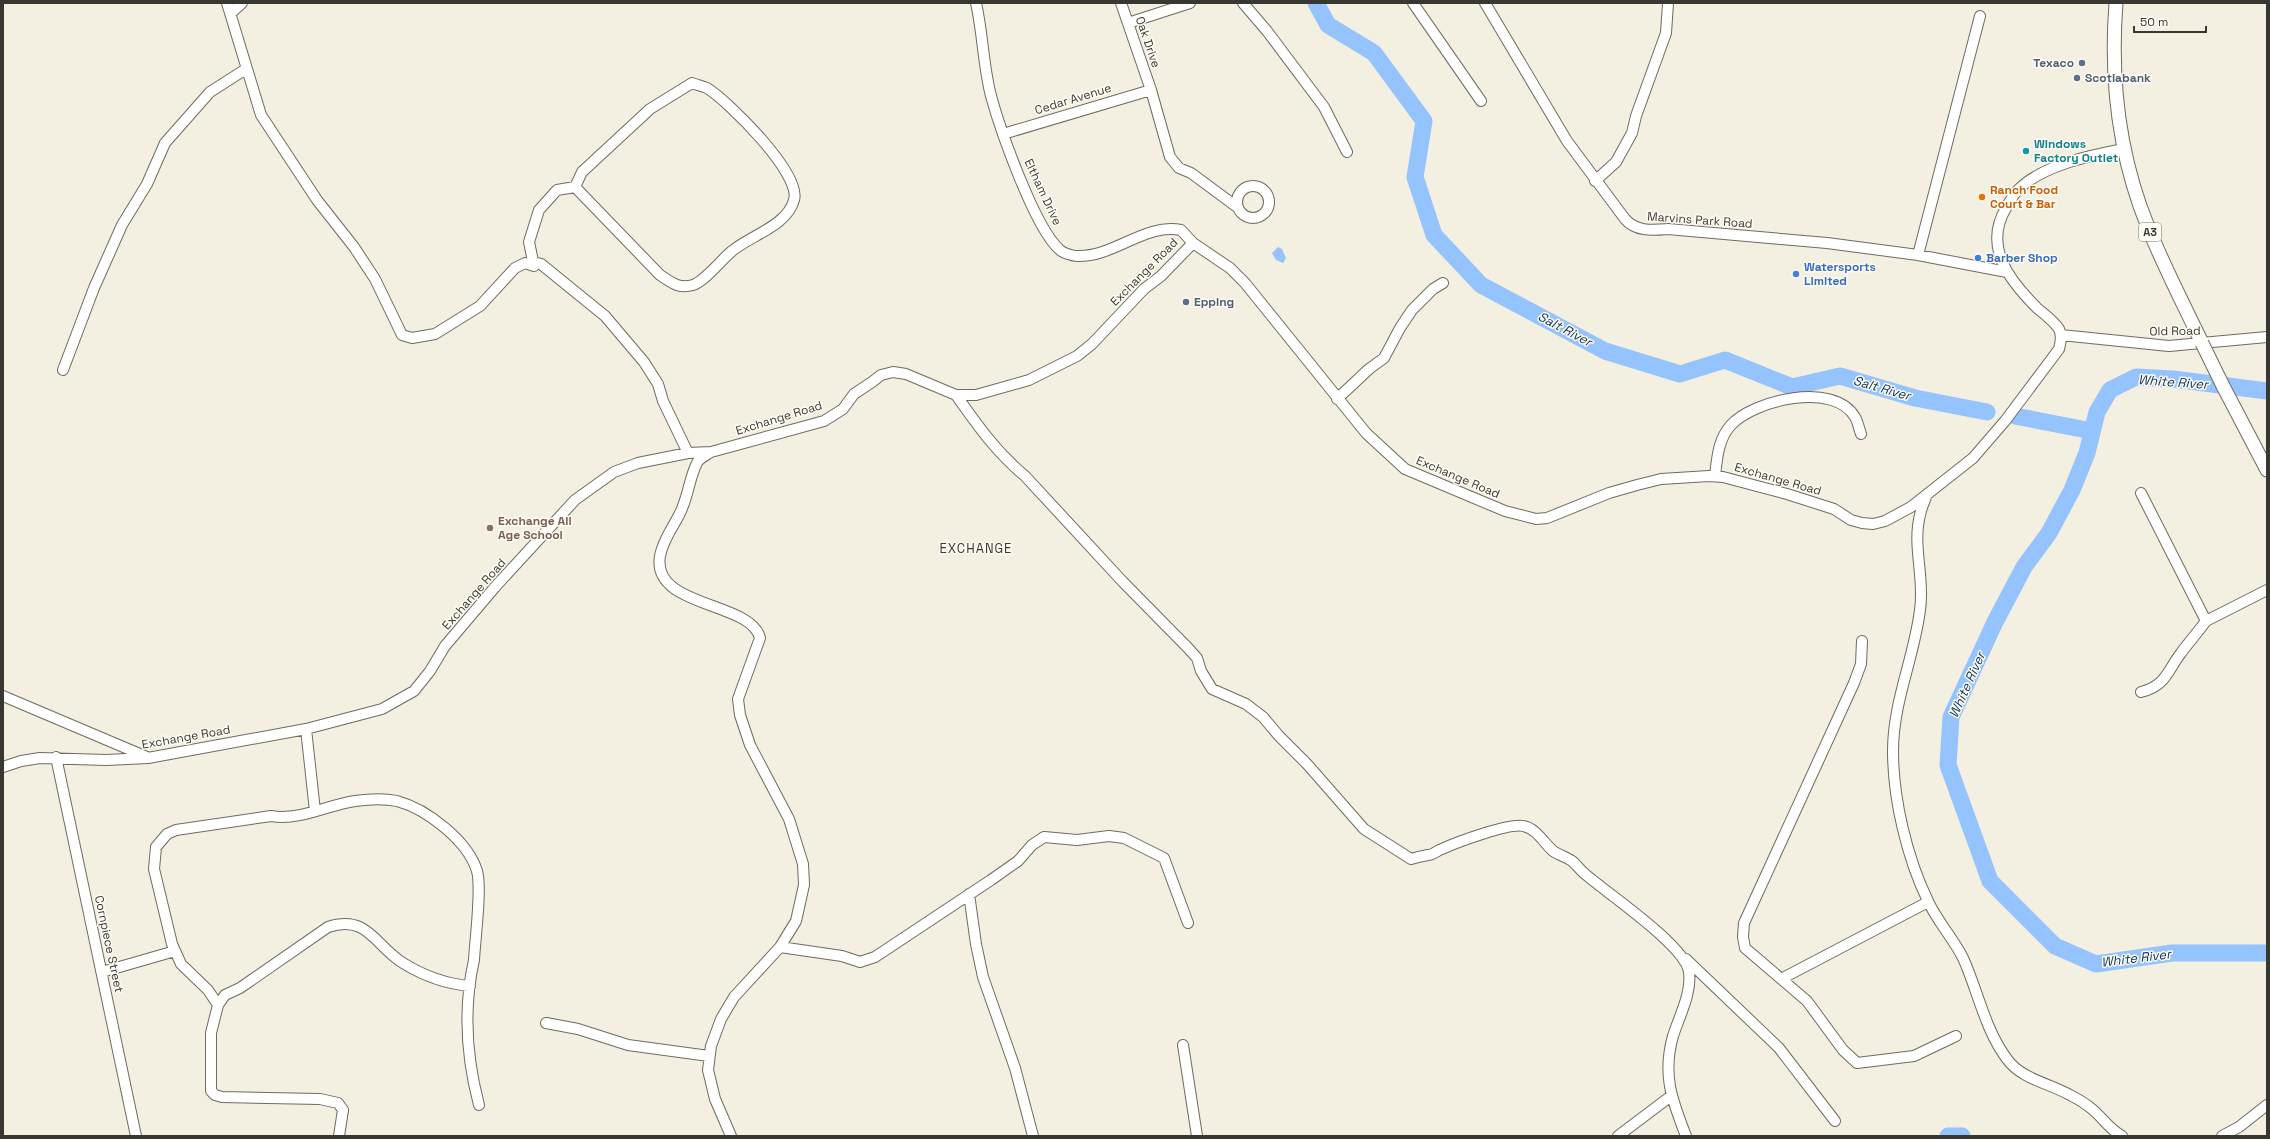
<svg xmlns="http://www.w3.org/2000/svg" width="2270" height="1139" viewBox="0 0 2270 1139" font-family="'Space Grotesk',sans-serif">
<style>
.water{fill:#94c3fd}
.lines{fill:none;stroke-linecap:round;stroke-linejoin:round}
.river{stroke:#94c3fd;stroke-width:17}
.minor-casing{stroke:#6f6b5f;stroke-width:12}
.major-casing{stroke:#6f6b5f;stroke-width:15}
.minor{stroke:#fff;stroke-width:10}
.major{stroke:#fff;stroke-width:13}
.major-bridge-casing{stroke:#6f6b5f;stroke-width:15;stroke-linecap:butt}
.major-bridge{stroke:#fff;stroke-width:13}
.service-dot{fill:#5c6f8a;stroke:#fffcf4;stroke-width:1.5}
.culture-dot{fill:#0f9aa8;stroke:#fffcf4;stroke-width:1.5}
.food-dot{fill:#e8710a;stroke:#fffcf4;stroke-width:1.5}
.shop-dot{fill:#3f7fe0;stroke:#fffcf4;stroke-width:1.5}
.education-dot{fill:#8d6e63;stroke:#fffcf4;stroke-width:1.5}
.labels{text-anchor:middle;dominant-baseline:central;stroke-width:3;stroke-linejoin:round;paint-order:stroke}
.shield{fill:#fffcf4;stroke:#74726c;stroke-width:1}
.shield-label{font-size:11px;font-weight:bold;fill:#383731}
.street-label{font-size:12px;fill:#383731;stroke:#fffcf4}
.service-label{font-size:12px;font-weight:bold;fill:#4e5e75;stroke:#fffcf4;text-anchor:start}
.culture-label{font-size:12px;font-weight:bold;fill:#0d838f;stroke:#fffcf4;text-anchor:start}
.food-label{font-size:12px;font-weight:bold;fill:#c56008;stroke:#fffcf4;text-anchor:start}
.shop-label{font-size:12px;font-weight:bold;fill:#366cbe;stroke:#fffcf4;text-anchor:start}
.education-label{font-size:12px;font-weight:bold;fill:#785e54;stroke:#fffcf4;text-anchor:start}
.water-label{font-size:13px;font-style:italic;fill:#09325e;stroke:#fffcf4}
.neighbourhood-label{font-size:13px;letter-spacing:1px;fill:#383731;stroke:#fffcf4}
</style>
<rect width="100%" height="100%" fill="#f3efe1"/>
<path class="water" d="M1278,247L1282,249L1286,258L1283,263L1276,260L1272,253Z"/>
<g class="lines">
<path class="river" d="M1316,3L1328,25L1374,53L1424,121L1415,177L1434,235L1481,285L1605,351L1680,374L1725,360L1792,387L1840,376L1915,398L1987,412
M2267,391L2173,379L2136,377L2110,390L2097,412L2087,453L2072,490L2049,533L2024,567L1995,622L1951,717L1948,765L1990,881L2055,946L2096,964L2172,953H2267
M2015,416L2092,431
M1948,1136H1962"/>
<defs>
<path id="minor" d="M227,3L261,115L317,200L354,247L375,279L402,335L412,338L435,334L480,306L515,268L525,263L534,266L536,263L541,264L605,316L644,362L658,384L663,401L688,453
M976,3C983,34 983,65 991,96C1000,129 1035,229 1060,250C1063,253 1073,256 1077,256C1115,257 1144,223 1181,230L1193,243
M1121,3L1151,90L1170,157L1179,168L1191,173L1237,207
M1243,3L1267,31L1324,107L1347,152
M1413,3L1481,101
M1485,3L1567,141L1625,219C1636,232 1653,230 1668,229L1827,243L1918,255L2007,272
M231,13L242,3
M1128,23L1190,3
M1003,134L1151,90
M1595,181L1616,162L1632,133L1636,116L1666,33L1668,3
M1237 202a16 16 0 1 1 32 0a16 16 0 1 1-32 0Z
M1918,255L1980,16
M534,266L529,242L539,210L557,190L575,187L582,172L650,109L692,83C697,85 702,86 707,88C728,101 802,174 794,200C787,226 751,235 732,251C722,259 705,281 693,285C679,289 672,283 660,275L575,187
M2061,335L2169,346L2267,337
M63,370L94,288L122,225L147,184L165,143L210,92L246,69
M956,395C978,426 996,452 1025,476L1123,582L1188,648L1197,658L1201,671L1212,689L1246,704L1263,717L1279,736L1307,764L1364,829L1411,859C1417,857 1422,856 1428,855C1433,855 1438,850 1442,849C1457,842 1509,823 1523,826C1536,828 1544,843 1553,851C1559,855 1566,857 1572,861C1577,865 1580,870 1585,874C1607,893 1686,946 1689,972C1692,993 1679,1017 1673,1036C1662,1075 1672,1100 1686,1136
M1337,399L1369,369L1384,358L1400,328L1412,310L1433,289L1443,283
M711,452C707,455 699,458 697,463C689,478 688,499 679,515C672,529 663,540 660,556C651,608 751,601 760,638L738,699L740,715L750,745L789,819L803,864L804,885L796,921L780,947L734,997L721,1019L711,1046L708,1070L715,1099L731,1136
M1715,476C1717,459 1718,439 1731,425C1754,400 1834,381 1855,417C1858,422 1859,429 1861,434
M2141,493L2206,621L2267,590
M1927,494C1925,501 1921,508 1920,515C1912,546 1925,579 1920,610C1914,658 1893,702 1893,751C1893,799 1907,858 1928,901C1937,921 1953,938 1963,958C1978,991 1985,1030 2007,1059C2021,1079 2049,1083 2070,1095C2078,1099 2086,1104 2092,1109C2103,1118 2109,1129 2122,1136
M1862,641L1861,664L1854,683L1744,923L1743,937L1745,948L1807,1001L1843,1050L1857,1063L1914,1056L1956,1036
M2141,692C2166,686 2167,671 2181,653C2189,642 2198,632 2206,621
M3,696L147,757
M306,729L315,811
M56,757L136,1136
M3,767L21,761L40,758L106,760L148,758L306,729L382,709L414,691L430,671L445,646L495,587L575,500L614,472L638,463L688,453L711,452L824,421L843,409L854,394L872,382L881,375L893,372L906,374L956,395H976L1029,380L1077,356L1092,344L1144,289L1161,276L1193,243L1230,268L1245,283L1366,433L1405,469L1505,511L1536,519L1547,518L1609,493L1637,485L1661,479L1709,476L1723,477L1787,494L1834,509L1851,520L1862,523L1873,524L1885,521L1911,507L1973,458L2005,421L2059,349C2061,342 2062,335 2059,329C2054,321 2044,314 2037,308C2009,280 1983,247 2006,208C2010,201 2014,193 2020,188C2044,165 2092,155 2124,149
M969,894L976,944L983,977L1015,1068L1033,1136
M780,947L842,956L860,962L875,957L991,880L1018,861L1032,845L1044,837L1077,840L1109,836L1124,838L1164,858L1188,923
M1686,959L1779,1048L1835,1121
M102,972L175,951
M1781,979L1928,902
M470,986C446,984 424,976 403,963C375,946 368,914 328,927L240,988L225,995L218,1005L208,990L181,964L172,944L154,869L156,847L167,834L176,830L271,816C300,821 327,805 355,801C369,799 383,798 397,801C427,809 468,841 477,871C482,888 475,940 474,960C463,1009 466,1056 479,1105
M218,1005L211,1033V1091L215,1095L222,1097L320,1099L338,1103L343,1110L339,1136
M546,1023L578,1029L628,1045L709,1056
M1183,1045L1197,1136
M1618,1136L1671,1096
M2222,1136L2239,1127L2267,1105"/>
<path id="major" d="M2116,3C2110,80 2119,156 2148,227C2164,267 2184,305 2202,343
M2223,386L2267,470"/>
</defs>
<use href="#minor" class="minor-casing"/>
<use href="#major" class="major-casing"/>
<use href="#minor" class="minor"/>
<use href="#major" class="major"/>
<defs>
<path id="major-bridge" d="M2202,343L2223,386"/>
</defs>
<use href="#major-bridge" class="major-bridge-casing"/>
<use href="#major-bridge" class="major-bridge"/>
</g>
<g class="service-dot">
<circle cx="2082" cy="63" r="4"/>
<circle cx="2077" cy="78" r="4"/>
<circle cx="1186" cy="302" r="4"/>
</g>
<circle class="culture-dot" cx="2026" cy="151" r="4"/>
<circle class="food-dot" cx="1982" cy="197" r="4"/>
<g class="shop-dot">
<circle cx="1978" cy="258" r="4"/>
<circle cx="1796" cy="274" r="4"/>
</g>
<circle class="education-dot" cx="490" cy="528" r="4"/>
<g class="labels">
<rect class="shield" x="2139" y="223" width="22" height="18" rx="3"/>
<g class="shield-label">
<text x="2150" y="232">A3</text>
</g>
<g class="street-label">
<text transform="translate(1148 42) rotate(71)">Oak Drive</text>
<text transform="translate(1073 99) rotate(-17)">Cedar Avenue</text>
<text transform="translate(1043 192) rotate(65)">Eltham Drive</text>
<text transform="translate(1700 220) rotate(4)">Marvins Park Road</text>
<text transform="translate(1144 272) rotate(-45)">Exchange Road</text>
<text transform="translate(2175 331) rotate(-1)">Old Road</text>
<text transform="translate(779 418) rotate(-17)">Exchange Road</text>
<text transform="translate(1458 477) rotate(23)">Exchange Road</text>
<text transform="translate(1778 479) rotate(16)">Exchange Road</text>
<text transform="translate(474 594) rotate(-49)">Exchange Road</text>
<text transform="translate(186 737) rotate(-10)">Exchange Road</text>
<text transform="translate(109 944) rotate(78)">Cornpiece Street</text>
</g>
<g class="service-label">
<text x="2074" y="63" text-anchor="end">Texaco</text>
<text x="2085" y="78">Scotiabank</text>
<text x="1194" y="302">Epping</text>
</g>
<g class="culture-label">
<text x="2034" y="144">Windows<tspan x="2034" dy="14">Factory Outlet</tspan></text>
</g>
<g class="food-label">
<text x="1990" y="190">Ranch Food<tspan x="1990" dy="14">Court &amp; Bar</tspan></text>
</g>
<g class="shop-label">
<text x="1986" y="258">Barber Shop</text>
<text x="1804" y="267">Watersports<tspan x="1804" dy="14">Limited</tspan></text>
</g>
<g class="education-label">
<text x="498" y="521">Exchange All<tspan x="498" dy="14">Age School</tspan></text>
</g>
<g class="water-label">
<text transform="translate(1565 329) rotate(28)">Salt River</text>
<text transform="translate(2173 382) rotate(4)">White River</text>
<text transform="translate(1882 388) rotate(16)">Salt River</text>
<text transform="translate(1967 685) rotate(-66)">White River</text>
<text transform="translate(2136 958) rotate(-7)">White River</text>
</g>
<g class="neighbourhood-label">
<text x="976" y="548">EXCHANGE</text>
</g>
</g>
<rect width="2270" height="1139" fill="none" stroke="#383731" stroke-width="8"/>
<path d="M2134 26v6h72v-6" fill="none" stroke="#383731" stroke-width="2"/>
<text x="2140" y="26" font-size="12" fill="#383731" stroke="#fffcf4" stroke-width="3" paint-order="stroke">50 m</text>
</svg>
